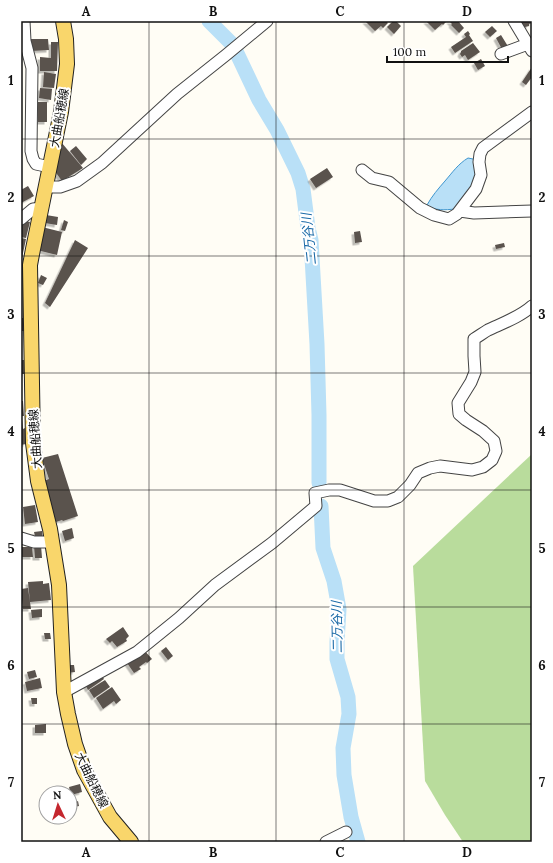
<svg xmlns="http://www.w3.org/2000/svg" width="553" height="863" viewBox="0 0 553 863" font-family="Lora,'Noto Sans JP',serif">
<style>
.forest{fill:#b9dc9c}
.water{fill:#b9e0f7;stroke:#3f96cf}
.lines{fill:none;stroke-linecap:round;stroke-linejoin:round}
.river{stroke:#b9e0f7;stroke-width:15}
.building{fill:#5a524d;filter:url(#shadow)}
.minor-casing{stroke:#444;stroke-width:13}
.major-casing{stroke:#222;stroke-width:16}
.minor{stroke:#fff;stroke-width:11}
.major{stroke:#f9d66b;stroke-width:14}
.grid{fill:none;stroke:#111;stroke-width:1;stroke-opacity:0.55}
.labels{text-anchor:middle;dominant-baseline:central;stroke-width:4;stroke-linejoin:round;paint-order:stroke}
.street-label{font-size:12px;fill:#111;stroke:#fff}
.water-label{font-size:13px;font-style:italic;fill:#1768a6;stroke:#fff}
.neatline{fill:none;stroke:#111;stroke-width:1.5}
.grid-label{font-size:13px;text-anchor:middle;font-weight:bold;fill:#111}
</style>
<defs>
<filter id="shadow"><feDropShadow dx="-2.5" dy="2.5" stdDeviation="0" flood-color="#0004"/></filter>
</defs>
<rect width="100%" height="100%" fill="#fffdf5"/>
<path class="forest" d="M532,454V842H463L445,815L425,781L413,566Z"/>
<path class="water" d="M468,158L473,159L476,163V180L455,209C445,210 435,211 427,205C432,196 438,189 445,181C452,173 458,164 468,158Z"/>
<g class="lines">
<path class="river" d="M209,21L233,45L259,100L277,130L298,173L303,189L308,228L311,240L317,344L319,415V483
M321,506L323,548L334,581L339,609L337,642V659L348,697L349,714L343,748L344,775L351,817L358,842"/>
</g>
<path class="building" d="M365,21H386L388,23L383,28L381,26L375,31Z
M393,21H396L401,26L394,34L387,27Z
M426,21H447L443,25L442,24L435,30Z
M449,21H458L464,28L459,33L451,25L452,24Z
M520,21H532V23L529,24V26L521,28Z
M492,26L497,31L490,37L485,32Z
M468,31L470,34L469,35L473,41L455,53L451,47L466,37L464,34Z
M501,35L509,48L503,51L496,38Z
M31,39H48L49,50L31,51Z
M51,42H58L57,71H40V57L51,58Z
M473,43L480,52L468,60L465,55L462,57L460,54L461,52V51Z
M481,59L485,66L478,70L474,63Z
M532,67V77L526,85L522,82Z
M44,72L56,74L54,88L43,87Z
M40,88L52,89L51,100L39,98Z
M38,102H47V122H38Z
M61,142L83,168L62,181L54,170Z
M76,146L87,159L81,165L70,151Z
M327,168L333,177L316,188L310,179Z
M28,186L34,196L21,203V190Z
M46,215L58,217L57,225L45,223Z
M64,220L68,222L65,231L61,230Z
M25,221L30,222L26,238L21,237V224H24Z
M42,227L62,232L57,255L37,250Z
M360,231L362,242L355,243L354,232Z
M21,238L26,239L22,258H21Z
M75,240L88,248L50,307L45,303Z
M504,243L505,247L496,249L495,245Z
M41,275L47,278L43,285L38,283Z
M21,318H23L24,331H21Z
M21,360H25V374H21Z
M21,401H23L24,416H21Z
M21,420H22L23,429L25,428L26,444L21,445Z
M58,454L78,516L63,521L62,520L56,522L44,481L49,479L42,458Z
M35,505L38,522L25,524L23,507Z
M72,528L74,538L65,541L62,531Z
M42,531L43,539L36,540L34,532Z
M41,545L42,558H35L34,546Z
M21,547H32L33,557H21Z
M43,581V584L49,583L51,600L30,602L28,582Z
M28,588L31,609H23L21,589Z
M42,609V617L32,618L31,610Z
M123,627L129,636L126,639L127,641L117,647L112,641L110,643L106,639Z
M44,633H50L51,639H45Z
M166,647L173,656L168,660L161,651Z
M144,650L152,659L147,663L146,662L139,667L141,669L134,673L125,660Z
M68,665H74L75,672L68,673Z
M35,670L37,677L29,679L27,672Z
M100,673L104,679L88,690L85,684Z
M40,678L42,688L27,691L25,682Z
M105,680L110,687L94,698L89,690Z
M112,687L121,700L116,704L114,701L103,709L96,698Z
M31,698H37V704H32Z
M46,724V733H35V725Z
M80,784L82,792L71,795L69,787Z
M76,799V802L78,801L79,806L70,808V801Z"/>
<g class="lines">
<defs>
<path id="minor" d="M24,21L25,41L32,68L31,151L33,159L36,164L50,167
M514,21L532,51
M501,54L528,44
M362,170L372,178L389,182L420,208L434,215L449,219L457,214L476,189L481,175L479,162L480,154L483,148L532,112
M46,187H60L77,181L102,163L177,94L226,55L267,21
M460,211L474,213L532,211
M21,219L33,209L42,208
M21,538L34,542H52
M64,692L137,652L179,618L215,585L272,543L316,506L315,493L329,490H340L374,501H388L398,497L410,485L418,473L430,468L440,466L472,470L483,467L492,460L496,451L494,441L483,431L466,420L459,414L458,403L471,382L475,372L474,356V339C479,336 483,333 488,330C503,323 520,317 532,306
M326,842L346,832"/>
<path id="major" d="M63,21L66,39L67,64L61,112L33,249L30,265L33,443L38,481L50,529L59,585L64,692L68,714L75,744L84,770L110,817L131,842"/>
</defs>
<use href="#minor" class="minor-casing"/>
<use href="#major" class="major-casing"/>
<use href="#minor" class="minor"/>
<use href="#major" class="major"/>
</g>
<path class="grid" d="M149,21V842M276,21V842M404,21V842M21,139H532M21,256H532M21,373H532M21,490H532M21,607H532M21,724H532"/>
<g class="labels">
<g class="street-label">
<text transform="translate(59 118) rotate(-80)">大曲船穂線</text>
<text transform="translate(35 439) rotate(-94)">大曲船穂線</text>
<text transform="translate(92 780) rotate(64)">大曲船穂線</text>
</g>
<g class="water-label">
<text transform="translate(309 239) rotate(-96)">二万谷川</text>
<text transform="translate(337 627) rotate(-91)">二万谷川</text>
</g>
</g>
<rect width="553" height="863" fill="none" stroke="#ffffff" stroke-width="44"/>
<g transform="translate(58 805) rotate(356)"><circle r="19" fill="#ffffff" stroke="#a0a0a0"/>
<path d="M0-3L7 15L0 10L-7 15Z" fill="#c4262e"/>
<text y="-6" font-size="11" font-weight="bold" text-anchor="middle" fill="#111111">N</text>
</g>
<path d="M387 56v6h121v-6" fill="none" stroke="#111111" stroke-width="2"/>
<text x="393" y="56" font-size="12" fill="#111111" stroke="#ffffff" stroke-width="3" paint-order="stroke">100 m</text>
<rect x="22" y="22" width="509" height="819" class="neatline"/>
<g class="grid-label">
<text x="86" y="16">A</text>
<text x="213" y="16">B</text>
<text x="340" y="16">C</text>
<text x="467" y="16">D</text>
<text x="11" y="85">1</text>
<text x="542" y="85">1</text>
<text x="11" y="202">2</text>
<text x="542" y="202">2</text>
<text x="11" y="319">3</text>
<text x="542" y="319">3</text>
<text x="11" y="436">4</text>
<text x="542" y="436">4</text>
<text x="11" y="553">5</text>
<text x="542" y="553">5</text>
<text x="11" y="670">6</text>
<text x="542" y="670">6</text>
<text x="11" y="787">7</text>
<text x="542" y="787">7</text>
<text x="86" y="857">A</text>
<text x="213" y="857">B</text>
<text x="340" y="857">C</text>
<text x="467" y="857">D</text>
</g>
</svg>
